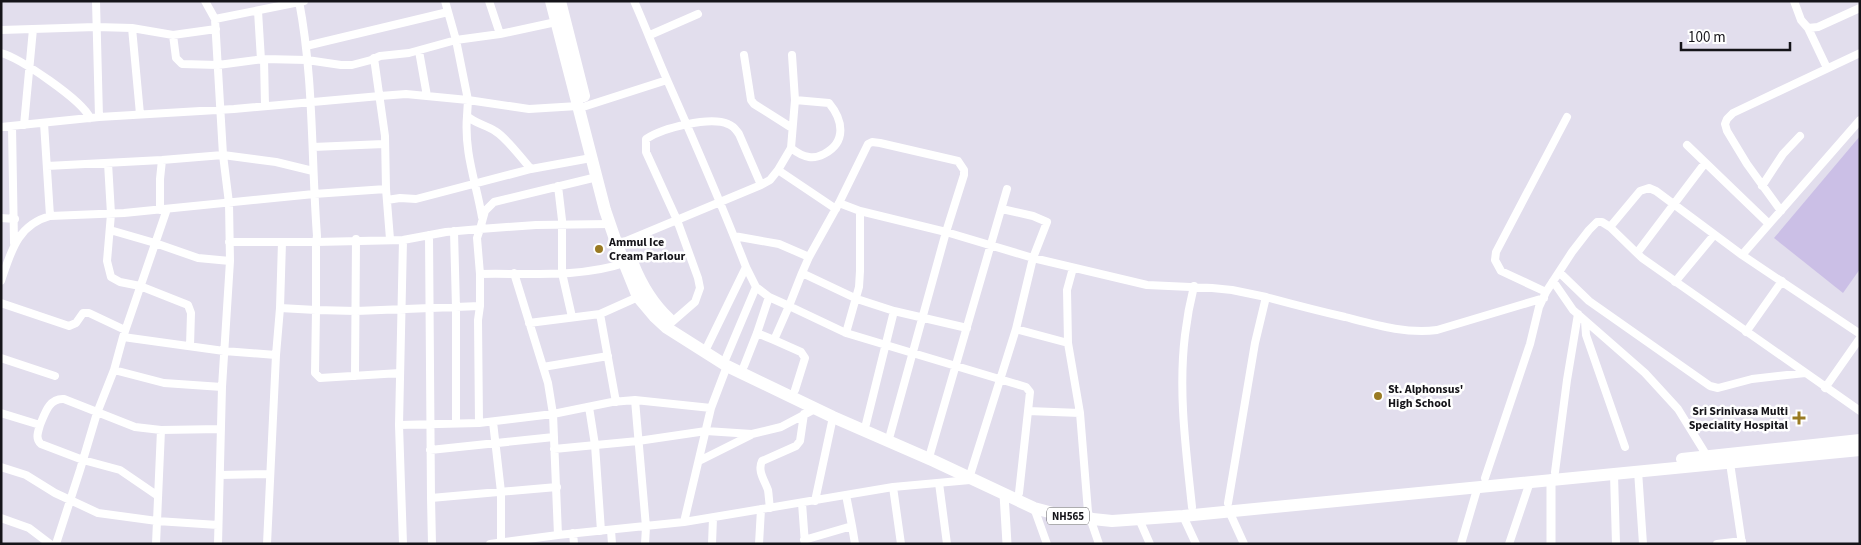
<svg xmlns="http://www.w3.org/2000/svg" width="1861" height="545" viewBox="0 0 1861 545" font-family="'Source Sans 3',sans-serif">
<style>
.green{fill:#cbbfe6}
.lines{fill:none;stroke-linecap:round;stroke-linejoin:round}
.minor{stroke:#fff;stroke-width:8}
.tertiary{stroke:#fff;stroke-width:9}
.trunk{stroke:#fff;stroke-width:12}
.poi-dot{fill:#997a23;stroke:#fff;stroke-width:2}
.labels{text-anchor:middle;dominant-baseline:central;stroke-width:5;stroke-linejoin:round;paint-order:stroke}
.shield{fill:#fff;stroke:#5b5a5e;stroke-width:1}
.shield-label{font-size:11px;font-weight:bold;fill:#151419}
.poi-label{font-size:12px;font-weight:bold;fill:#151419;stroke:#fff;text-anchor:start}
</style>
<rect width="100%" height="100%" fill="#e2deed"/>
<path class="green" d="M1860,136V269L1843,293L1774,238Z"/>
<g class="lines">
<path class="minor" d="M96,1L99,117
M205,1L215,19L223,155L229,203L230,261L222,387L218,544
M489,1L500,34
M634,1C646,28 656,55 668,82C695,143 722,205 746,267L756,287L769,297L757,333L744,366
M1794,1L1801,20L1808,28L1818,27L1860,8
M258,11L261,60
M215,19L304,1
M132,28L140,114
M1808,28L1827,68
M1,30L96,27L132,28L173,35L216,29
M173,35L176,58L182,64L218,65L264,59L307,60L341,65H352L371,60L380,56L409,53L456,40L500,34L556,22
M650,35L698,14
M306,46L448,12
M419,51L427,96
M1,53C20,58 82,100 90,118
M744,55L751,100L754,104L792,128
M264,59L265,106
M578,106L529,109L468,100L467,116C476,124 486,125 495,131C507,138 521,158 531,169L591,158
M586,106L667,80
M467,116C464,153 476,182 482,217
M1860,120L1742,255L1860,334
M44,123L50,216
M24,125L33,29
M12,126L14,243
M1,127L99,117L234,109L380,96L406,94L468,100L456,40L445,1
M1687,145L1769,224
M313,147L384,144
M791,148C796,152 802,156 809,157C814,158 820,156 824,154C847,142 843,120 829,103L795,100
M108,163L111,214L107,261L111,277L120,282L140,286L188,305L191,313L190,346
M47,166L162,160L223,155L276,162L313,171
M778,170L836,209
M558,186L562,220V273L572,317
M1762,186L1783,154L1800,136
M386,189L390,239
M387,200L400,198L416,199L531,169
M839,203L860,211
M1002,209L1033,216L1047,222L1033,258L946,232L860,211V271L859,287L846,333L1026,387L1030,392L1028,411
M160,210V179L162,160
M1781,211L1747,164L1727,131L1725,124L1727,119L1733,113L1860,53
M1,218L15,219
M1610,227L1640,191L1649,188L1656,191L1742,255
M110,230L155,243L198,258L230,261
M454,231L456,308V423
M429,235L431,498
M734,236L779,244L809,257L802,273
M403,240L399,425L403,544
M229,242H282
M624,242L761,185L770,180L778,170L791,148L795,100L792,55
M1637,253L1705,163
M809,257L839,203L868,144L872,142L880,143L958,161L964,170V175L946,232L890,435
M1559,272L1589,301L1710,386L1718,388L1752,379L1805,373
M514,273L548,383L553,414L612,402L635,400
M480,274C525,273 581,278 624,263
M1,281C11,252 17,225 50,216L124,213L314,194L386,189L385,136L374,58
M1553,281L1573,310L1645,373L1678,409L1707,456
M1675,282L1714,235
M1546,292L1501,271L1495,260L1496,252L1567,117
M769,297L789,306L774,340L801,352L805,358L795,390
M1266,297C1292,304 1319,311 1345,317C1376,325 1406,334 1437,330L1544,298
M1,303L69,326L76,323L83,313H89L125,330
M480,306L356,311L316,310V242L403,240L446,232L480,229L485,211L494,202L597,177
M280,308L282,242H316L317,236C311,157 314,79 299,1
M600,314L616,402
M1585,321L1586,335L1625,447
M672,322L695,302L700,288L698,278L677,220L646,152V139C662,128 710,116 728,124C734,126 736,130 739,134L761,185
M529,323L600,314L638,297
M1016,329L1068,343L1080,413L1088,512L1099,544
M1746,332L1782,281
M757,333L774,340
M846,333L789,306L802,273L857,299L894,311L967,328
M123,337L224,351L276,355
M1068,343L1067,290L1073,268
M707,347L746,267
M1,358L55,376
M726,358L756,287
M543,367L608,356
M114,370L164,383L222,387
M355,376L356,239
M1825,388L1860,338
M589,407L595,445L601,531
M1,413L40,425C45,413 49,398 64,399L135,427L161,430L221,429
M493,422L501,492V544
M479,423L478,320L480,306V274L477,238L480,229L536,225L610,224
M866,424L894,311
M40,425C38,432 35,439 41,444L83,460L120,470L158,496
M399,425L479,423L553,414L558,535
M554,449L638,441L706,431L752,434L781,427L815,409
M430,450L554,437
M930,454L1007,189
M699,461L751,435
M1730,463L1742,544
M1,467L26,475L55,493L98,513L157,521L218,525
M1638,471L1643,544
M971,472L1016,329L1033,258L1147,285L1212,288L1232,290L1266,297L1255,343L1228,503
M1555,472L1567,380L1578,314
M1614,474L1616,544
M220,475L270,474
M1485,478L1530,344L1539,307L1546,292L1572,252L1589,230L1597,222H1602L1610,227L1642,258L1860,411
M939,483L947,544
M893,487L901,544
M1019,493L1028,411L1080,413
M815,501L833,417
M802,503L805,544
M1192,507C1186,450 1178,392 1185,335C1187,318 1190,302 1194,286
M770,508C769,502 769,496 768,490C765,481 757,471 762,461L796,446L800,441L804,414
M1034,508L1047,544
M1229,511L1244,544
M1183,516L1196,544
M1,518L29,528L50,544
M1139,519L1150,544
M684,522L711,408L727,366
M852,526L855,544
M611,530L612,544
M573,533L574,544
M804,540L852,526L846,495
M56,544L80,470L97,413L114,370L123,337L167,209
M156,544L161,430
M267,544L276,355L280,308L316,310L315,373L320,378L400,373
M432,544L431,498L557,487
M490,544L558,535L684,522L893,487L970,480
M645,544L646,527L635,400L711,408
M712,544L713,518
M759,544L761,509
M1461,544L1478,486
M1509,544L1530,482
M1717,544L1742,541"/>
<path class="tertiary" d="M1551,479V544
M1004,494L1007,544"/>
<path class="trunk" d="M551,1L605,210L617,245L638,297L654,316L667,328L727,366L833,417L934,461L1034,508L1064,516L1112,521L1183,516L1860,450
M560,1L584,96
M633,264C641,284 653,304 669,319
M1682,459L1860,440"/>
</g>
<g class="poi-dot">
<circle cx="599" cy="249" r="5"/>
<circle cx="1378" cy="396" r="5"/>
<path d="M1796.5 410.5h5v5h5v5h-5v5h-5v-5h-5v-5h5z"/>
</g>
<g class="labels">
<rect class="shield" x="1047" y="507.5" width="42" height="17" rx="4"/>
<g class="shield-label">
<text x="1068" y="516">NH565</text>
</g>
<g class="poi-label">
<text x="609" y="242">Ammul Ice<tspan x="609" dy="14">Cream Parlour</tspan></text>
<text x="1388" y="389">St. Alphonsus'<tspan x="1388" dy="14">High School</tspan></text>
<text x="1788" y="411" text-anchor="end">Sri Srinivasa Multi<tspan x="1788" dy="14">Speciality Hospital</tspan></text>
</g>
</g>
<rect width="1861" height="545" fill="none" stroke="#151419" stroke-width="5"/>
<path d="M1681 42v8h109v-8" fill="none" stroke="#151419" stroke-width="2.5"/>
<text x="1688" y="42" font-size="15" fill="#151419" stroke="#ffffff" stroke-width="4" paint-order="stroke">100 m</text>
</svg>
